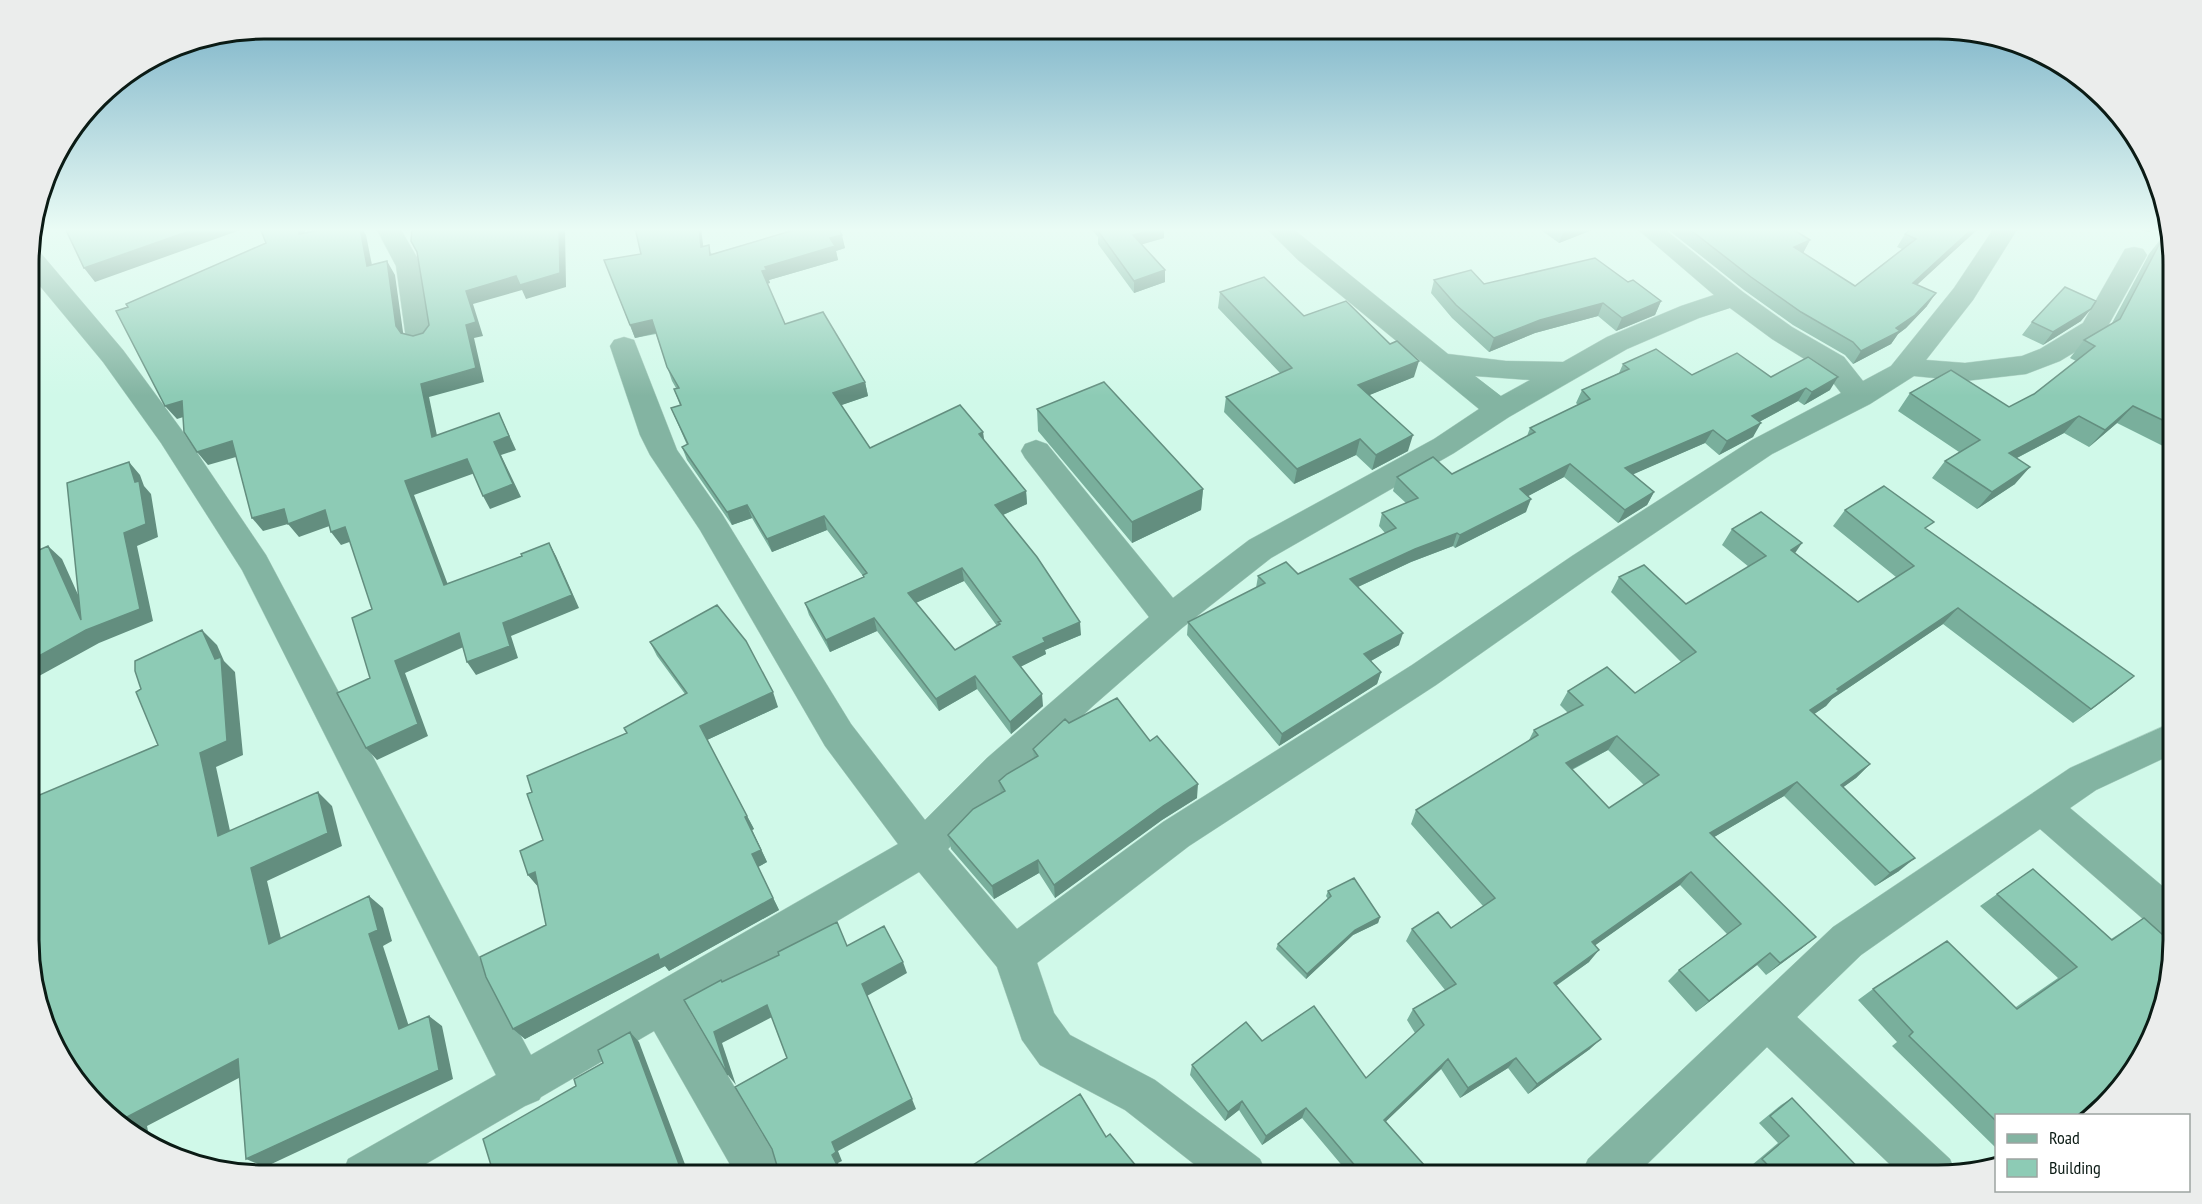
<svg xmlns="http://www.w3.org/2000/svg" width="2202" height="1204" viewBox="0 0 2202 1204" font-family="'PT Sans Narrow',sans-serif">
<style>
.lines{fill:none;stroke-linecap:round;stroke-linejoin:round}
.minor-casing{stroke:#b0d5c7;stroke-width:1}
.minor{fill:#83b4a2;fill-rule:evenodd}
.wall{fill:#79af9c;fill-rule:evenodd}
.shaded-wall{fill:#638e7f}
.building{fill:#8dcbb5;stroke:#638e7f;stroke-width:1.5;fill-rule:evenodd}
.rim{fill:none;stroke:#0b1b15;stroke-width:3}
</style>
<rect width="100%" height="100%" fill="#d0f9e9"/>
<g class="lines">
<defs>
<path id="minor" d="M376,228H400L422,266L434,339L430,345L420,348L410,345L406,339L396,266Z
M1266,228H1292L1448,354L1506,361L1563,362L1607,337L1681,306L1714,295L1636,228H1663L1743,292L1792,327L1844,357L1863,381L1891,366L1954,288L1994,228H2018L1973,300L1926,360L1965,363L2022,356L2040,349L2083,323L2125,249L2134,247L2143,249L2147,255L2103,335L2060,361L2026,374L1965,381L1914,376L1870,404L1772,454L1594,574L1436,685L1189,846L1037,963L1054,1013L1070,1035L1155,1080L1260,1159L1267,1175H1208L1125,1110L1040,1065L1022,1040L997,967L919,872L689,1010L777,1159L784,1175H736L654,1031L541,1097L539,1100L525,1106L407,1175H342L348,1159L496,1075L242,570L161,443L103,362L30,274V249L39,251L123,350L181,429L266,555L531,1055L898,844L825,746L700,530L650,455L640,435L610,346L614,340L624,337L634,340L677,450L722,514L851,724L925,820L987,758L1149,617L1025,458L1021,451L1025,444L1036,440L1047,444L1173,598L1249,540L1434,439L1479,409L1298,260ZM1730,308L1772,339L1824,371L1841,393L1752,440L1572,556L1412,665L1163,822L1017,929L948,849L1013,780L1094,705L1182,628L1271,558L1454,453L1509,417L1627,349L1699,318ZM1475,376L1530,380L1501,396Z
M2173,722V754L2096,790L2070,808L2173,895V939L2159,933L2040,829L1861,955L1797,1017L1950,1159L1956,1174L1901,1175L1767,1047L1636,1175H1581L1588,1159L1833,927L2070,768Z"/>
</defs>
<use href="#minor" class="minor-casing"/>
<use href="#minor" class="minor"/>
</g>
<path class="wall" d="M793,228H838L845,248L836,251L838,260L769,280L770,283L767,284L785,324L865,382L868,396L841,405L870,448L984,440L1026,491L1027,504L1003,515L1081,635L1045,650L1046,654L1020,667L1043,706L1011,734L977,689L939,711L877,631L830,652L809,615L805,603L863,577V576L827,530L772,552L752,518L732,525L687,460L682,447L687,445L671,408L680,405L674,389L676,388L672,381L656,334L635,338L604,260L704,246L712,254L794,230ZM964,581L997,626L955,650L916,603Z
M1090,228H1164V238L1142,244L1165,282L1134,293L1098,244V237Z
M1538,228H1597L1559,243Z
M1666,228H1804L1795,230L1810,240L1803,253L1855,286L1902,249L1897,247L1905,234L1979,228L1917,284L1927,306L1906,328L1898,334L1891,344L1853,364L1845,355L1793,325L1744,290Z
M2133,228H2157L2148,232Z
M2169,228L2173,248V451L2117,423L2089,447L2064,433L2017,458L2015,484L1977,509L1932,478L1945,461L1959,452L1898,411L1910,393L2009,407L2034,394L2076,361L2070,358L2084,340L2112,323L2149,254Z
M1434,280L1484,284L1628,282L1661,301L1655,315L1616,331L1598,316L1535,333L1489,352L1452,318L1431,293Z
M1220,292L1304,316L1414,377L1369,395L1408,451L1372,470L1356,455L1294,484L1224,412L1226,397L1280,373L1218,308Z
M2081,321L2043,345L2022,335L2032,322Z
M1623,364L1692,375L1771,377L1830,390L1804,405L1798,401L1759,422L1753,437L1719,455L1705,443L1633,474L1654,492L1647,505L1618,523L1564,477L1528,496L1526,512L1455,548L1453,546L1411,562L1358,587L1399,645L1371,661L1381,672L1377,684L1279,746L1187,635L1188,622L1256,588L1258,576L1298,574L1385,533L1379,526L1382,513L1406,503L1393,491L1397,477L1452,474L1527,436L1530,428L1578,405L1576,403L1582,390L1619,373Z
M1037,409L1203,489L1201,510L1132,543L1038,431Z
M1845,510L1928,530L2116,691L2073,723L1943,624L1832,699L1826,706L1814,714L1870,764L1856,778L1843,787L1899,871L1875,886L1784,796L1714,837L1816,937L1801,949L1766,975L1757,965L1696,1012L1668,981L1679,970L1727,934L1680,885L1595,945L1589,962L1556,986L1590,1049L1528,1094L1508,1068L1460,1098L1441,1069L1386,1121L1423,1168L1430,1175H1350L1302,1118L1262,1145L1239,1110L1225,1121L1190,1075L1192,1065L1262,1041L1366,1078L1415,1033L1407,1020L1413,1009L1445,990L1406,941L1412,929L1451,928L1483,906L1411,824L1416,810L1528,742L1534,730L1568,713L1560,705L1568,691L1635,693L1681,662L1611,592L1619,577L1686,604L1749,567L1722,545L1732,529L1795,553L1858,602L1896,577L1833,526ZM1608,750L1644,785L1609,808L1572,770Z
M650,642L778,707L707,740L754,829L752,830L767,862L758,867L779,910L669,971L665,966L525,1039L513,1029L546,925L538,886L528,875L543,840L532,792L627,733L685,694L657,656Z
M1069,723L1150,741L1197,798L1162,820L1055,898L1039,873L994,899L951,849L948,835L1001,794L999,781L1034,759L1033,749Z
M2033,869L2111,939L2144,918L1996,1116V1148L1892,1046L1897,1042L1858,1000L1873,989L2016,1007L2058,978L1980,906Z
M1328,891L1380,917L1378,923L1353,935L1306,979L1276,949L1278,944L1328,899L1326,896Z
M1792,1098L1865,1175H1760L1752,1165L1778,1143L1759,1123L1781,1105Z"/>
<path class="shaded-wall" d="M198,228H246L95,282L84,268Z
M298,228H304L308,248L299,234Z
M360,228H362L366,235L375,280L367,266Z
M559,228H565L566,287L526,299L522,290L473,304L483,336L474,338L484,382L429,397L440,450L432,437L421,384L466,325V291Z
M699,228H701L705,260L701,247Z
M1160,228H1164V238L1133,247V235Z
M1569,228H1597L1559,243L1564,230Z
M1781,228H1804L1777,236Z
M1973,228H1979L1905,296L1913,283Z
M2152,228H2157L2148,232Z
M842,235L845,248L836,251L838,260L769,280L770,283L765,284L762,271L765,267L830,238Z
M1810,240L1803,253L1794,247Z
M387,261L395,275L404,339L396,326Z
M1165,270V282L1134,293V281Z
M1936,293L1927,306L1906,328L1898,334L1891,344L1853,364L1861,351L1896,328Z
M1661,301L1655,315L1616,331L1622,318Z
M1603,303L1598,316L1535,333L1489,352L1494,338L1540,320Z
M2091,309L2081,321L2043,345L2053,332Z
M652,320L656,333L635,338L630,325Z
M1419,361L1414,377L1355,401L1358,385Z
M1838,377L1830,390L1804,405L1812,392Z
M865,382L868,396L836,407L833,393Z
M1806,388L1798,401L1744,430L1752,416Z
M182,401L193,414L177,419L165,406Z
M2133,406L2117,423L2089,447L2105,430Z
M499,413L516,450L501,455L521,497L490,509L483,496L494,442Z
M2079,416L2064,433L1994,470L2009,453Z
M1761,423L1753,437L1719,455L1727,441Z
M1713,430L1705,443L1618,481L1625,468Z
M983,432L985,445L979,434Z
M1413,435L1408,451L1372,470L1376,455Z
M1360,439L1356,455L1294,484L1297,469Z
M232,441L243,455L208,465L197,452Z
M467,459L475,473L414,495L453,598L444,585L405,481Z
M129,462L140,475L144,486L151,494L158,537L137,546L153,621L99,643L30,681V661L81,620L48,546L62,559L93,628L135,482Z
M1570,464L1564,477L1515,503L1520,489Z
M2030,467L2015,484L1977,509L1992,492Z
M1203,489L1201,510L1132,543V522Z
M1026,491L1027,504L996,518L995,505Z
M1654,492L1647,505L1618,523L1625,510Z
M1531,499L1526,512L1455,548L1460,535Z
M747,505L752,518L732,525L727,512Z
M284,509L325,510L335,524L299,537L288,524L263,531L252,518Z
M824,516L827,530L772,552L767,539Z
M345,527L355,540L341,545L331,532Z
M1457,533L1453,546L1411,562L1347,592L1350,579L1415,549Z
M549,543L556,556L579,608L511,636L518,658L476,675L467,662L503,623Z
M1802,543L1791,559V550Z
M962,568L964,581L911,605L908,593Z
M1958,608L1943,624L1832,699L1826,706L1798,725L1810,710L1837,689Z
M874,618L877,631L830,652L826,640Z
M1080,622L1081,635L1045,650L1046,654L1014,670L1013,657L1043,638Z
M202,630L217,645L224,661L235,672L243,755L216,767L234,849L218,836L200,753L215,659Z
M459,633L468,645L405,673L428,736L377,760L366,748L395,661Z
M1403,633L1399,645L1360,667L1364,654Z
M1381,672L1377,684L1279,746L1282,734Z
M975,676L977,689L939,711L936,699Z
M2134,676L2116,691L2073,723L2091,709Z
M773,692L778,707L707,740L700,726Z
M1042,694L1043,706L1011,734L1010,722Z
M30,733L37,755L30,758Z
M1617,736L1608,750L1557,777L1566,763Z
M1870,764L1856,778L1827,799L1841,785Z
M30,774L44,815L30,806Z
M1797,782L1784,796L1699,846L1710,833Z
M1198,784L1197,798L1162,820L1055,898L1054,885L1163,806Z
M318,792L332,806L342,846L267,881L285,955L269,944L251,868Z
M747,816L754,829L752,830L767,862L758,867L779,910L669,971L665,966L525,1039L513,1029L752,854L745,817Z
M1915,858L1899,871L1875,886L1890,873Z
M1038,860L1039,873L994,899L992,886Z
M535,872L539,888L528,875Z
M1691,872L1680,885L1583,954L1592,942Z
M369,896L383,908L392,941L383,946L413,1039L399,1029L369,934Z
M1380,917L1378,923L1353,935L1306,979L1307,974L1355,930Z
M1816,937L1801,949L1766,975L1780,963Z
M1599,950L1589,962L1544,994L1554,983Z
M1770,953L1757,965L1696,1012L1709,1001Z
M903,962L907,973L867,996L862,984Z
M767,1005L774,1016L722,1043L736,1085L728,1075L714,1032Z
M429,1016L442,1026L453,1079L265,1167L246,1159Z
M630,1032L639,1042L689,1175H683Z
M1601,1039L1590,1049L1528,1094L1537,1084Z
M72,1058L93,1068L76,1078L68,1071L65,1062Z
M1516,1058L1508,1068L1460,1098L1468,1088Z
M238,1059L256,1069L147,1126L151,1146L147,1144L128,1127L127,1117Z
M1448,1059L1441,1069L1378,1129L1384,1120Z
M912,1099L916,1109L838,1151L842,1161L838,1163L843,1175H842L832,1155V1142Z
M1242,1101L1239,1110L1225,1121L1228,1112Z
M1306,1108L1302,1118L1262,1145L1266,1136Z"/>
<path class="building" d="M65,228H198L84,268Z
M260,228H298L299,234L331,228H360L367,266L387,261L396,326L401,333L413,336L423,333L429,325L417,252L411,241L412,228H559L560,273L520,285L516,276L466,291L476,322L466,325L476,368L421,384L432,437L499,413L509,436L494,442L513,484L483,496L467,459L405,481L444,585L522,556L521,554L549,543L572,595L503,623L510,646L467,662L459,633L395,661L418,724L366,748L337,693L370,678L352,618L372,609L345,527L331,532L325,510L288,524L284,509L252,518L232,441L197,452L184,432L182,401L165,406L116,311L128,307L126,304L266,243Z
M635,228H699L701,247L709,245L710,255L794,230L793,228H838L842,235L830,238L835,246L765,267L767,270L762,271L785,324L823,312L865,382L833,393L870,448L960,405L983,432L979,434L1026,491L995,505L1037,557L1080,622L1043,638L1045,642L1013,657L1042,694L1010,722L975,676L936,699L874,618L826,640L805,603L864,577L863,575L867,573L824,516L767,539L747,505L727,512L682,447L688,444L671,408L681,405L674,389L679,388L667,367L652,320L630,325L604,260L641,254ZM962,568L1001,621L998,622L1000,624L955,650L908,593Z
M1101,228H1160L1133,235L1165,270L1134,281L1098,231L1103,230Z
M1688,228H1791L1810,240L1794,247L1855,286L1916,239L1905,234L1912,228H1973L1913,283L1936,293L1915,315L1896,328L1900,331L1861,351L1853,342L1801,312L1751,277Z
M2169,229L2173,248V425L2133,406L2105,430L2079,416L2009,453L2030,467L1992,492L1945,461L1980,440L1910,393L1951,370L2009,407L2034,394L2095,346L2084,340L2120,319L2163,237Z
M1595,258L1628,282L1633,280L1661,301L1622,318L1603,303L1540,320L1494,338L1456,305L1434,280L1471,270L1484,284Z
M1264,277L1304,316L1346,301L1390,344L1397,341L1419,361L1358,385L1413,435L1376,455L1360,439L1297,469L1226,397L1292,368L1220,292Z
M2065,287L2096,301L2091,309L2053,332L2032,322Z
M1656,349L1692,375L1737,353L1771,377L1808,357L1838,377L1812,392L1806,388L1752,416L1761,423L1727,441L1713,430L1625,468L1654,492L1625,510L1570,464L1520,489L1531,499L1460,535L1457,533L1415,549L1350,579L1403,633L1364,654L1381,672L1282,734L1188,622L1265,583L1258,576L1286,562L1298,574L1396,528L1382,513L1418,498L1397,477L1433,457L1452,474L1535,432L1530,428L1590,399L1582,390L1629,369L1623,364Z
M1104,382L1203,489L1132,522L1037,409Z
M129,462L135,482L139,481L146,524L124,533L140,609L86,630L30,661V554L48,546L81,620L67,483Z
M1884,486L1934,522L1925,528L2134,676L2091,709L1958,608L1837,689L1839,691L1810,710L1870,764L1841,785L1915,858L1890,873L1797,782L1710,833L1816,937L1780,963L1770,953L1709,1001L1679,970L1741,924L1691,872L1592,942L1599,950L1554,983L1601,1039L1537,1084L1516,1058L1468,1088L1448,1059L1384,1120L1425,1166L1423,1168L1430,1175H1363L1306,1108L1266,1136L1242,1101L1228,1112L1192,1065L1246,1022L1262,1041L1314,1006L1366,1078L1424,1025L1413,1009L1456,984L1412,929L1438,912L1451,928L1495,898L1416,810L1538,735L1534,730L1583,705L1568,691L1607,667L1635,693L1696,652L1619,577L1644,565L1686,604L1766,556L1732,529L1761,512L1802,543L1791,550L1858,602L1914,566L1845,510ZM1617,736L1659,775L1609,808L1566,763Z
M717,605L746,641L773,692L700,726L747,816L745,817L761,850L752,854L773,898L660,960L658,954L513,1029L486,977L480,957L546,925L535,872L528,875L520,851L543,840L527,794L532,792L527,776L627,733L624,728L687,693L650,642Z
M202,630L215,659L221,657L227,741L200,753L218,836L318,792L328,833L251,868L269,944L369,896L378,930L369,934L399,1029L429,1016L439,1070L246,1159L238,1059L127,1117L128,1127L86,1087L72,1058L65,1062L37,988H39L30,970V799L158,745L136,692L141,689L135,671V661Z
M1117,698L1150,741L1157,736L1198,784L1163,806L1054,885L1038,860L992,886L948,835L973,809L1005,791L999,781L1007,774L1038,756L1033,749L1065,719L1069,723Z
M2033,869L2112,940L2144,918L2173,944V955L2142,1057L2105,1106L2093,1116H1996V1121L1909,1036L1913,1032L1873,989L1947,941L2017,1009L2077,967L1997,894Z
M1354,878L1380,917L1355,930L1307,974L1278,944L1331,896L1328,891Z
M837,922L847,946L884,926L903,962L862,984L912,1099L832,1142L836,1152L832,1155L842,1175H721L727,1173L725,1166L728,1169H778L772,1149L735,1087L787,1058L767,1005L714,1032L728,1075L684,1000L721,980L722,982L779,955L778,952Z
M630,1032L683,1175H494L483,1139L576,1086L574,1079L603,1063L598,1050Z
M1080,1094L1106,1137L1110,1134L1141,1172L1138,1175H958Z
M1792,1098L1865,1175H1777L1762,1159L1789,1136L1770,1116Z
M1496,1170L1501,1175H1492Z"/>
<linearGradient id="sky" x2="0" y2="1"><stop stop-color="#77b0c6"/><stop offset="0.58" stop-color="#eafcf5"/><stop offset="1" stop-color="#eafcf5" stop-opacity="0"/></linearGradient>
<rect width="2202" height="396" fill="url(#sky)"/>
<path d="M0 0H2202V1204H0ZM264 39H1938A225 225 0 0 1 2163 264V940A225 225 0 0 1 1938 1165H264A225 225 0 0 1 39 940V264A225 225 0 0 1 264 39Z" fill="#ebedec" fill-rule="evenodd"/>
<path class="rim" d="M264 39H1938A225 225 0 0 1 2163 264V940A225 225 0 0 1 1938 1165H264A225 225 0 0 1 39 940V264A225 225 0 0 1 264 39Z"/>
<rect x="1995" y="1114" width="195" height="78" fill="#ffffff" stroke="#9da4a1" stroke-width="1.5"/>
<rect x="2007" y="1134" width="30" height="9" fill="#83b4a2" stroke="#9da4a1" stroke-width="1.5"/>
<text x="2049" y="1144" font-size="18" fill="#0b1b15">Road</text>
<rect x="2007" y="1159" width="30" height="18" fill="#8dcbb5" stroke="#9da4a1" stroke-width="1.5"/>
<text x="2049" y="1174" font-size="18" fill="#0b1b15">Building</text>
</svg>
